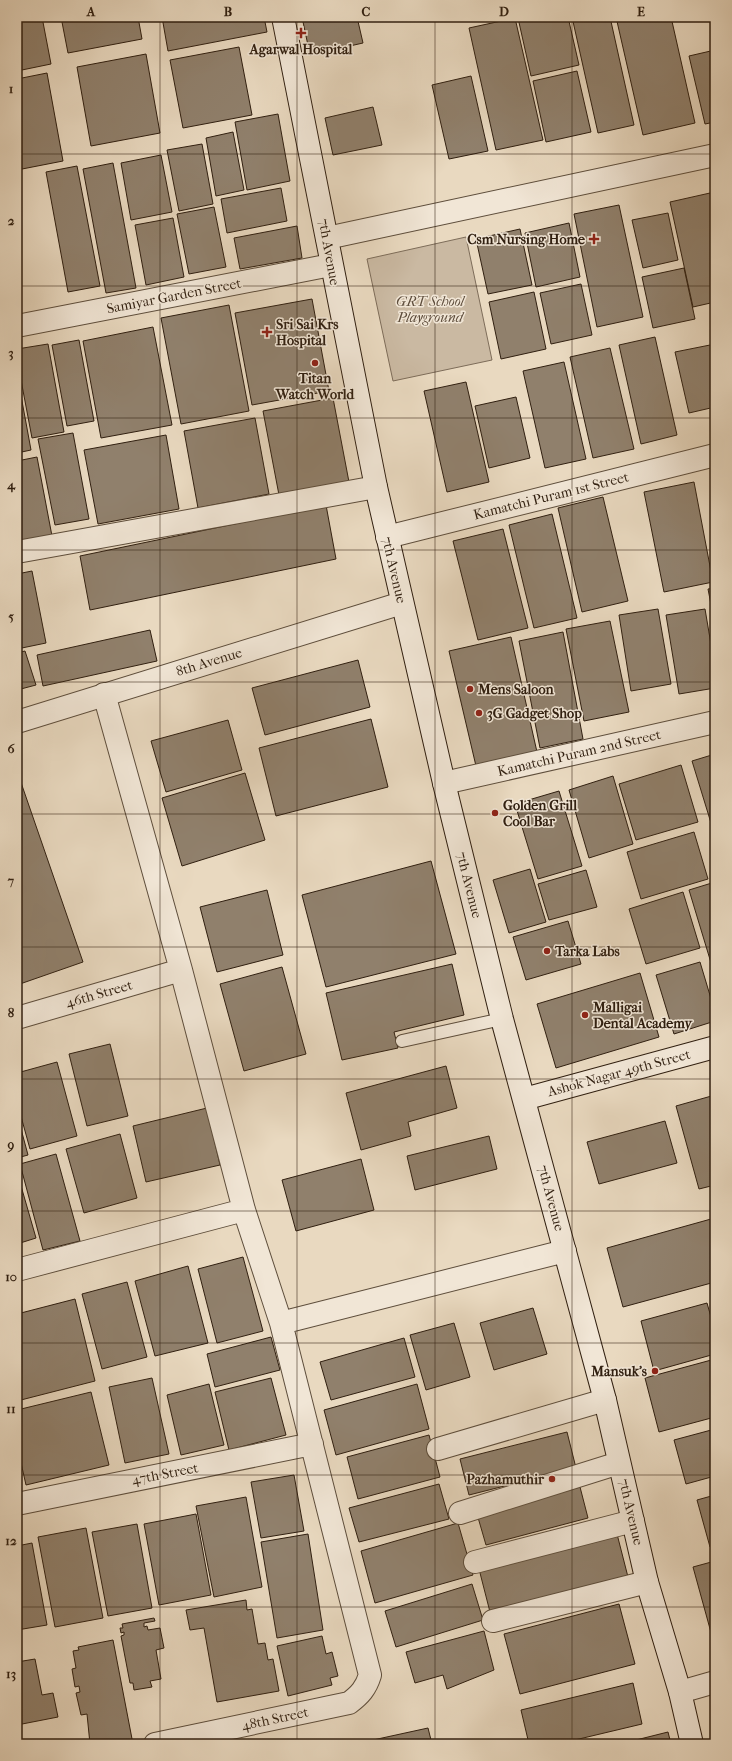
<svg xmlns="http://www.w3.org/2000/svg" width="732" height="1761" viewBox="0 0 732 1761" font-family="'IM FELL French Canon',serif">
<style>
.green{fill:#cab9a2;stroke:#7d6c59}
.building{fill:#90806c;stroke:#301f10}
.lines{fill:none;stroke-linecap:round;stroke-linejoin:round}
.service-casing{stroke:#5e4e3c;stroke-width:14}
.minor-casing{stroke:#5e4e3c;stroke-width:24}
.tertiary-casing{stroke:#5e4e3c;stroke-width:24}
.secondary-casing{stroke:#301f10;stroke-width:24}
.service{stroke:#f1e6d6;stroke-width:12}
.minor{stroke:#f1e6d6;stroke-width:22}
.tertiary{stroke:#f1e6d6;stroke-width:22}
.secondary{stroke:#f1e6d6;stroke-width:22}
.grid{fill:none;stroke:#301f10;stroke-width:1;stroke-opacity:0.55}
.poi-dot{fill:#8f2418;stroke:#f1e6d6;stroke-width:1.5}
.labels{text-anchor:middle;dominant-baseline:central;stroke-width:3;stroke-linejoin:round;paint-order:stroke}
.poi-label{font-size:14px;font-weight:bold;fill:#301f10;stroke:#f1e6d6;text-anchor:start}
.street-label{font-size:14px;fill:#301f10;stroke:#f1e6d6}
.park-label{font-size:14px;font-style:italic;fill:#5e4d3c;stroke:#f1e6d6}
.neatline{fill:none;stroke:#301f10;stroke-width:1.5}
.grid-label{font-size:13px;text-anchor:middle;font-weight:bold;fill:#301f10}
</style>
<rect width="100%" height="100%" fill="#e9d9c0"/>
<filter id="stains"><feTurbulence type="fractalNoise" baseFrequency=".005" numOctaves="4"/><feColorMatrix values="0 0 0 0 .2 0 0 0 0 .09 0 0 0 0 .02 0 0 0 .5 -.17"/></filter>
<radialGradient id="worn" r=".72"><stop offset=".6" stop-color="#630" stop-opacity="0"/><stop offset="1" stop-color="#630" stop-opacity=".3"/></radialGradient>
<path class="green" d="M466,237L492,360L393,381L367,259Z"/>
<path class="building" d="M17,17H42L51,64L17,71Z
M61,17H138L142,39L68,53Z
M162,17H264L267,32L168,51Z
M302,17H357L363,43L310,55Z
M568,17L579,65L531,76L518,18Z
M572,17H610L634,125L598,133Z
M616,17H671L695,123L643,135Z
M515,18L543,140L496,150L469,28Z
M239,47L252,115L183,128L170,60Z
M715,50V122L705,124L689,56Z
M146,54L160,133L91,146L77,67Z
M577,71L591,132L546,142L533,81Z
M47,73L63,161L17,170V79Z
M471,76L488,151L449,159L432,85Z
M373,107L382,145L333,155L325,118Z
M278,114L290,181L247,190L235,122Z
M233,132L244,190L216,196L206,138Z
M202,144L213,204L179,211L167,150Z
M161,155L172,212L131,220L121,163Z
M113,163L136,288L106,293L83,169Z
M77,166L100,286L68,292L46,172Z
M281,188L287,221L227,233L221,199Z
M710,193L715,215V302L693,307L670,202Z
M619,205L643,317L597,327L574,214Z
M214,207L226,267L189,274L177,214Z
M668,213L678,260L643,268L632,220Z
M173,218L184,277L146,285L135,225Z
M569,223L580,277L536,287L525,233Z
M297,226L302,258L240,269L234,238Z
M520,229L532,285L488,294L476,239Z
M684,268L695,319L653,328L642,277Z
M581,284L592,335L551,344L540,293Z
M534,292L546,349L501,359L489,302Z
M312,299L329,391L252,405L235,313Z
M229,305L249,411L181,424L161,318Z
M153,327L172,425L101,438L83,341Z
M655,337L677,435L641,444L619,345Z
M79,340L94,421L67,426L52,345Z
M48,344L64,432L32,438L17,359V349Z
M715,344V407L689,413L675,352Z
M610,348L634,449L593,458L570,357Z
M564,362L586,459L545,468L523,371Z
M17,374L31,450L17,453Z
M466,382L489,482L447,492L424,391Z
M516,397L530,458L489,468L475,406Z
M333,398L349,482L279,495L263,411Z
M255,418L269,494L198,508L184,431Z
M73,433L89,519L55,525L38,439Z
M166,435L179,509L98,524L84,450Z
M37,457L52,536L17,543V461Z
M694,482L713,582L664,592L644,492Z
M603,497L628,601L582,612L558,508Z
M326,505L336,559L90,610L80,556Z
M552,514L577,618L534,628L509,525Z
M503,529L528,628L478,640L453,541Z
M32,571L46,643L17,649V574Z
M715,588V625L708,589Z
M658,609L671,684L631,691L619,615Z
M705,609L715,668V688L679,694L666,615Z
M610,621L629,712L584,721L566,629Z
M150,630L157,661L43,686L37,655Z
M563,632L583,739L540,748L519,641Z
M511,637L537,752L476,766L449,651Z
M25,651L36,685L17,690V653Z
M358,660L370,707L265,735L252,688Z
M371,719L388,787L276,816L259,748Z
M228,720L242,770L166,792L151,741Z
M715,754V836L692,761Z
M681,765L698,822L636,840L619,784Z
M17,771L83,962L17,985Z
M245,773L265,840L182,866L162,798Z
M613,776L633,844L589,858L569,790Z
M559,791L582,866L538,879L515,804Z
M694,832L708,879L641,899L627,852Z
M431,861L456,954L326,987L302,895Z
M530,869L546,922L509,933L493,880Z
M586,870L597,907L549,920L538,884Z
M715,882V976L689,890Z
M267,890L283,955L217,972L200,907Z
M683,892L700,948L646,964L629,909Z
M568,921L581,964L526,980L513,937Z
M700,962L715,1012V1021L674,1034L656,975Z
M452,964L464,1015L394,1032L398,1048L342,1060L326,993Z
M282,967L306,1054L244,1071L220,984Z
M640,973L659,1037L556,1068L537,1004Z
M110,1044L128,1116L87,1126L69,1054Z
M57,1062L77,1136L30,1149L17,1102V1073Z
M446,1066L457,1108L408,1122L411,1136L361,1150L346,1093Z
M715,1095V1185L699,1189L676,1106Z
M207,1108L220,1165L146,1182L133,1126Z
M17,1114L28,1155L17,1158Z
M665,1121L677,1163L599,1184L587,1142Z
M120,1134L137,1198L84,1213L66,1149Z
M489,1136L497,1169L415,1190L407,1156Z
M56,1154L80,1241L43,1250L20,1164Z
M361,1159L374,1210L296,1231L282,1180Z
M17,1172L36,1238L17,1244Z
M715,1195V1209L712,1196Z
M711,1219L715,1234V1282L623,1307L607,1248Z
M243,1257L263,1331L217,1343L198,1269Z
M188,1266L208,1343L155,1356L135,1281Z
M127,1282L147,1357L102,1369L82,1294Z
M75,1299L95,1381L17,1401V1314Z
M707,1303L715,1331V1354L654,1371L641,1321Z
M533,1308L547,1354L494,1370L480,1323Z
M454,1323L470,1377L426,1390L410,1335Z
M271,1337L280,1370L215,1387L207,1354Z
M404,1338L415,1377L331,1400L320,1362Z
M715,1359V1417L659,1432L645,1378Z
M152,1378L169,1454L125,1463L109,1387Z
M271,1378L286,1435L229,1450L215,1392Z
M209,1384L224,1445L181,1455L167,1395Z
M417,1384L429,1429L336,1455L324,1410Z
M91,1392L109,1465L26,1485L17,1445V1410Z
M715,1429V1476L686,1484L674,1440Z
M567,1432L576,1468L469,1495L460,1459Z
M429,1435L440,1477L358,1499L347,1457Z
M294,1475L304,1531L261,1538L251,1482Z
M439,1484L449,1519L359,1542L349,1508Z
M580,1487L588,1518L486,1545L477,1514Z
M715,1495V1546L710,1547L697,1500Z
M246,1497L262,1587L214,1597L196,1506Z
M196,1514L211,1595L159,1605L144,1524Z
M458,1523L473,1575L375,1603L361,1551Z
M137,1524L152,1608L108,1616L92,1532Z
M86,1528L103,1618L55,1627L38,1537Z
M308,1534L323,1630L277,1638L261,1542Z
M617,1534L628,1577L490,1612L479,1569Z
M32,1543L47,1625L17,1630V1546Z
M715,1561V1647L693,1567Z
M472,1584L483,1620L396,1647L385,1611Z
M246,1600L247,1610L252,1609L258,1644L265,1643L268,1660L273,1659L279,1691L217,1702L204,1628L190,1630L186,1610Z
M619,1604L635,1664L520,1694L504,1634Z
M154,1618L155,1621L144,1623V1627L147,1626L148,1630L160,1628L164,1648L156,1650L161,1679L150,1681L152,1687L134,1690L133,1683H130L121,1636L124,1635V1632L121,1633L120,1628H123L122,1624Z
M484,1631L494,1670L447,1689L443,1675L415,1683L406,1652Z
M322,1636L326,1654L332,1652L338,1676L330,1678L332,1685L288,1696L277,1646Z
M113,1640L133,1744H90L87,1714L81,1715L76,1693L80,1692L79,1686L75,1687L72,1669L76,1668L73,1651L79,1650L78,1647Z
M35,1659L42,1695L53,1693L58,1717L17,1725V1662Z
M633,1683L642,1724L558,1744H529L521,1710Z
M428,1728L432,1744H374L373,1740Z
M668,1732L671,1744H620Z
M368,1740L369,1744H349Z"/>
<g class="lines">
<defs>
<path id="service" d="M402,1041L502,1019"/>
<path id="minor" d="M327,238L715,155
M17,326L331,265
M387,537L715,455
M17,552L376,487
M104,694L181,970L244,1210L281,1323L370,1675C366,1688 360,1695 349,1703L155,1744
M444,783L715,722
M17,1018L181,970
M17,1270L244,1210
M281,1323L565,1251
M438,1449L605,1400
M17,1504L312,1444
M460,1513L619,1463
M475,1562L633,1521
M493,1621L647,1582
M680,1692L715,1682"/>
<path id="tertiary" d="M17,722L402,603"/>
<path id="secondary" d="M283,17L376,487L444,783L502,1019L605,1400L647,1582L680,1692L692,1744
M524,1099L715,1047"/>
</defs>
<use href="#service" class="service-casing"/>
<use href="#minor" class="minor-casing"/>
<use href="#tertiary" class="tertiary-casing"/>
<use href="#secondary" class="secondary-casing"/>
<use href="#service" class="service"/>
<use href="#minor" class="minor"/>
<use href="#tertiary" class="tertiary"/>
<use href="#secondary" class="secondary"/>
</g>
<path class="grid" d="M160,17V1744M297,17V1744M435,17V1744M572,17V1744M17,154H715M17,286H715M17,418H715M17,550H715M17,682H715M17,814H715M17,947H715M17,1079H715M17,1211H715M17,1343H715M17,1475H715M17,1607H715"/>
<g class="poi-dot">
<path d="M299 27h4v4h4v4h-4v4h-4v-4h-4v-4h4z"/>
<path d="M592 233h4v4h4v4h-4v4h-4v-4h-4v-4h4z"/>
<path d="M265 326h4v4h4v4h-4v4h-4v-4h-4v-4h4z"/>
<circle cx="315" cy="363" r="4"/>
<circle cx="470" cy="689" r="4"/>
<circle cx="479" cy="713" r="4"/>
<circle cx="495" cy="813" r="4"/>
<circle cx="547" cy="951" r="4"/>
<circle cx="585" cy="1015" r="4"/>
<circle cx="655" cy="1371" r="4"/>
<circle cx="552" cy="1479" r="4"/>
</g>
<g class="labels">
<g class="poi-label">
<text x="301" y="49" text-anchor="middle">Agarwal Hospital</text>
<text x="585" y="239" text-anchor="end">Csm Nursing Home</text>
<text x="276" y="324">Sri Sai Krs<tspan x="276" dy="16">Hospital</tspan></text>
<text x="315" y="378" text-anchor="middle">Titan<tspan x="315" dy="16">Watch World</tspan></text>
<text x="478" y="689">Mens Saloon</text>
<text x="487" y="713">3G Gadget Shop</text>
<text x="503" y="805">Golden Grill<tspan x="503" dy="16">Cool Bar</tspan></text>
<text x="555" y="951">Tarka Labs</text>
<text x="593" y="1007">Malligai<tspan x="593" dy="16">Dental Academy</tspan></text>
<text x="647" y="1371" text-anchor="end">Mansuk's</text>
<text x="544" y="1479" text-anchor="end">Pazhamuthir</text>
</g>
<g class="street-label">
<text transform="translate(329 252) rotate(80)">7th Avenue</text>
<text transform="translate(174 296) rotate(-11)">Samiyar Garden Street</text>
<text transform="translate(551 496) rotate(-14)">Kamatchi Puram 1st Street</text>
<text transform="translate(394 570) rotate(77)">7th Avenue</text>
<text transform="translate(209 662) rotate(-17)">8th Avenue</text>
<text transform="translate(579 753) rotate(-13)">Kamatchi Puram 2nd Street</text>
<text transform="translate(469 885) rotate(76)">7th Avenue</text>
<text transform="translate(99 994) rotate(-16)">46th Street</text>
<text transform="translate(619 1073) rotate(-15)">Ashok Nagar 49th Street</text>
<text transform="translate(551 1198) rotate(75)">7th Avenue</text>
<text transform="translate(165 1474) rotate(-11)">47th Street</text>
<text transform="translate(631 1512) rotate(77)">7th Avenue</text>
<text transform="translate(275 1719) rotate(-12)">48th Street</text>
</g>
<g class="park-label">
<text x="430" y="301">GRT School<tspan x="430" dy="16">Playground</tspan></text>
</g>
</g>
<rect width="732" height="1761" fill="none" stroke="#e9d9c0" stroke-width="44"/>
<rect x="22" y="22" width="688" height="1717" class="neatline"/>
<g class="grid-label">
<text x="91" y="16">A</text>
<text x="228" y="16">B</text>
<text x="366" y="16">C</text>
<text x="504" y="16">D</text>
<text x="641" y="16">E</text>
<text x="11" y="93">1</text>
<text x="11" y="225">2</text>
<text x="11" y="357">3</text>
<text x="11" y="489">4</text>
<text x="11" y="621">5</text>
<text x="11" y="753">6</text>
<text x="11" y="885">7</text>
<text x="11" y="1017">8</text>
<text x="11" y="1149">9</text>
<text x="11" y="1281">10</text>
<text x="11" y="1413">11</text>
<text x="11" y="1545">12</text>
<text x="11" y="1678">13</text>
</g>
<rect width="100%" height="100%" filter="url(#stains)"/>
<rect width="100%" height="100%" fill="url(#worn)"/>
</svg>
